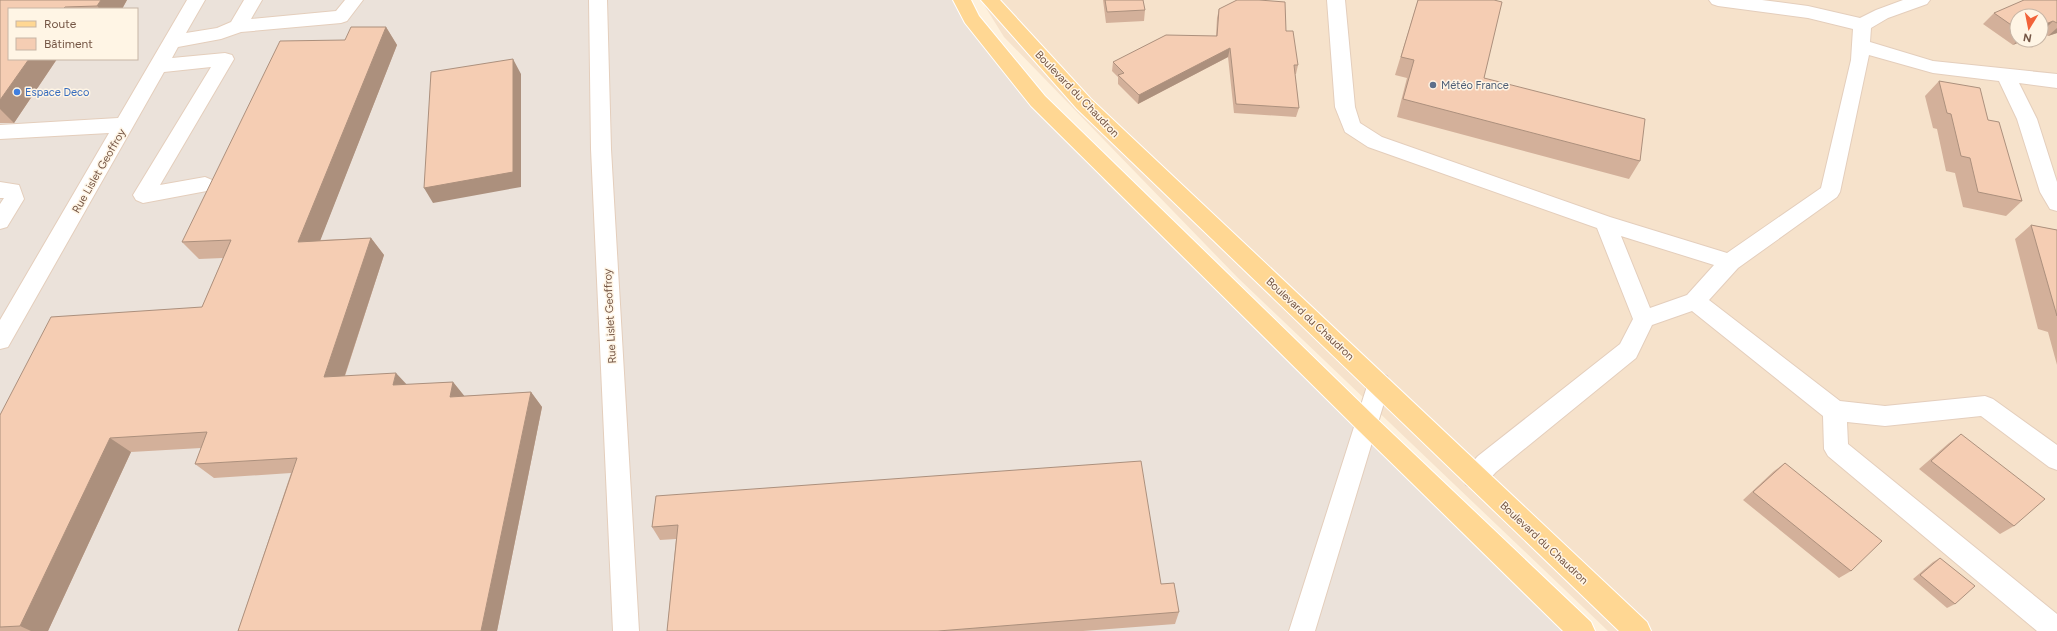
<svg xmlns="http://www.w3.org/2000/svg" width="2057" height="631" viewBox="0 0 2057 631" font-family="Figtree,sans-serif">
<style>
.residential{fill:#f6e2cb;fill-rule:evenodd}
.industrial{fill:#ebe2da;fill-rule:evenodd}
.lines{fill:none;stroke-linecap:round;stroke-linejoin:round}
.minor-casing{stroke:#e4cebc;stroke-width:2}
.major-casing{stroke:#fff;stroke-width:2}
.minor{fill:#fff;fill-rule:evenodd}
.major{fill:#ffd793;fill-rule:evenodd}
.wall{fill:#d3b09a}
.shaded-wall{fill:#ac907d}
.building{fill:#f5cdb3;stroke:#ac907d}
.service-dot{fill:#5c6f8a;stroke:#fff5e5;stroke-width:1.5}
.shop-dot{fill:#3f7fe0;stroke:#fff5e5;stroke-width:1.5}
.labels{text-anchor:middle;dominant-baseline:central;stroke-width:3;stroke-linejoin:round;paint-order:stroke}
.service-label{font-size:11px;fill:#4e5e75;stroke:#fff5e5;text-anchor:start}
.shop-label{font-size:11px;fill:#366cbe;stroke:#fff5e5;text-anchor:start}
.street-label{font-size:11px;fill:#745544;stroke:#fff5e5}
</style>
<rect width="100%" height="100%" fill="#fef1dd"/>
<path class="residential" d="M981,0H2057V631H1608L1238,278L1004,37ZM2017,16H2041V40H2017Z"/>
<path class="industrial" d="M0,0H964L987,43L1104,180L1562,631H0ZM9,9H137V59H9Z"/>
<g class="lines">
<defs>
<path id="minor" d="M187,0H205L186,33L217,28L231,22L244,0H262L251,19L336,11L345,0H363L347,21L341,23L241,32L221,39L178,47L172,58L225,53L232,55L234,59L160,185L205,177L212,180L215,185L212,190L143,203L136,200L133,195L211,67L164,72L8,347L0,349V320L109,133L0,139V125L118,118Z
M589,0H607L611,149L639,631H613L591,149Z
M1327,0H1345L1355,107L1360,123L1382,137L1610,217L1727,253L1821,188L1851,60L1853,29L1808,18L1718,6L1712,4L1709,0H1762L1808,6L1860,18L1876,10L1903,0H1930L1927,4L1888,18L1871,28L1870,42L1933,61L2057,74V88L2019,83L2037,119L2057,182V211L2050,209L2040,192L2017,119L1999,81L1933,73L1869,55L1840,192L1837,197L1738,268L1709,300L1840,401L1885,406L1985,396L1993,399L2057,445V470L2049,467L1981,416L1885,426L1847,422L1848,444L2057,614V631H2037L1828,456L1824,449L1823,416L1692,311L1652,325L1636,358L1496,472L1484,485L1475,488L1466,485L1463,477L1466,469L1478,456L1620,344L1633,319L1597,228L1368,147L1345,132L1335,107ZM1621,236L1714,265L1687,295L1650,308Z
M0,182L19,185L24,199L7,227L0,229V204L4,198H0Z
M1379,373L1387,376L1390,383L1315,631H1289L1368,383L1371,376Z"/>
<path id="major" d="M953,0H971L979,16L1045,96L1375,417L1591,622L1595,631H1563L1359,431L1031,106L965,23Z
M981,0H1000L1091,99L1647,622L1651,631H1619L1077,109Z"/>
</defs>
<use href="#minor" class="minor-casing"/>
<use href="#major" class="major-casing"/>
<use href="#minor" class="minor"/>
<use href="#major" class="major"/>
</g>
<path class="wall" d="M0,0H127L122,9H9V59H57L14,123H0Z
M1103,0H1143L1145,10L1144,21L1106,23Z
M1418,0H1494L1484,78L1640,161L1629,179L1397,117L1407,78L1395,75Z
M2057,0V33L2048,36L2042,32L2041,33V16H2017V40H2024L2013,45L1983,24L1994,13Z
M1219,9L1286,31L1298,65L1296,74H1295L1299,108L1296,117L1234,113L1228,57L1138,104L1118,84V77L1112,71L1113,62L1216,36L1217,18Z
M386,27L397,45L320,240L371,238L384,255L345,376L407,385L453,382L464,396L531,392L542,407L497,631H238L291,473L214,478L195,464L201,448L131,452L48,631H0V415L202,307L223,258L199,259L182,242Z
M1939,81L1988,120L2022,201L2006,216L1963,207L1955,173L1946,171L1937,129L1933,128L1925,96Z
M2031,225L2057,230V365L2048,332L2038,329L2015,239Z
M1961,434L2014,526L2000,534L1919,469L1949,443Z
M1785,463L1851,571L1839,578L1743,500L1774,471Z
M656,496L1161,584L1179,612L1175,624L1083,631H667L676,539L660,540L652,527Z
M1940,558L1955,604L1947,608L1913,579L1933,562Z"/>
<path class="shaded-wall" d="M101,0H127L122,9H100L97,6Z
M2053,21L2041,33V26Z
M386,27L397,45L313,259L298,242Z
M2057,28V33L2048,36Z
M2018,40H2024L2013,45Z
M1230,48L1228,57L1138,104L1139,95Z
M29,59H57L14,123L0,109V100Z
M513,59L521,74V187L433,203L424,188Z
M371,238L384,255L339,393L324,377Z
M396,373L410,388L393,385Z
M453,382L466,398L450,397Z
M531,392L542,407L497,631H481Z
M110,438L131,452L48,631H31L20,626Z"/>
<path class="building" d="M0,0H101L97,6L65,7L63,9H9V59H29L0,100Z
M1105,0H1143L1145,10L1107,12Z
M1237,0H1259L1285,2L1286,31H1293L1298,65H1294L1299,108L1236,104L1230,48L1139,95L1118,75L1124,73L1113,62L1166,35L1217,36L1219,9Z
M1418,0H1494L1502,2L1484,78L1645,119L1640,161L1403,99L1414,60L1401,57Z
M2024,0H2057V23L2053,21L2041,26V16H2017V29L1994,13Z
M351,27H386L298,242L371,238L324,377L396,373L393,385L453,382L450,397L531,392L481,631H238L297,458L195,464L207,432L110,438L20,626L0,627V415L51,317L202,307L231,240L182,242L280,41L345,40Z
M513,59V172L424,188L431,72Z
M1939,81L1980,88L1988,120L1999,122L2022,201L1978,192L1970,158L1961,156L1951,114L1947,113Z
M2031,225L2057,230V316Z
M1961,434L2045,499L2014,526L1931,461Z
M1141,461L1161,584L1174,583L1179,612L938,631H667L678,525L652,527L656,496Z
M1785,463L1882,541L1851,571L1753,492Z
M1940,558L1975,586L1955,604L1920,575Z"/>
<circle class="service-dot" cx="1433" cy="85" r="4"/>
<circle class="shop-dot" cx="17" cy="92" r="4"/>
<g class="labels">
<g class="service-label">
<text x="1441" y="85">Météo France</text>
</g>
<g class="shop-label">
<text x="25" y="92">Espace Deco</text>
</g>
<g class="street-label">
<text transform="translate(1077 94) rotate(46)">Boulevard du Chaudron</text>
<text transform="translate(99 171) rotate(-60)">Rue Lislet Geoffroy</text>
<text transform="translate(610 316) rotate(-93)">Rue Lislet Geoffroy</text>
<text transform="translate(1310 319) rotate(43)">Boulevard du Chaudron</text>
<text transform="translate(1544 543) rotate(43)">Boulevard du Chaudron</text>
</g>
</g>
<rect x="8" y="8" width="130" height="52" fill="#fff5e5" stroke="#c7b5a5"/>
<rect x="16" y="21" width="20" height="6" fill="#ffd793" stroke="#c7b5a5"/>
<text x="44" y="28" font-size="12" fill="#745544">Route</text>
<rect x="16" y="38" width="20" height="12" fill="#f5cdb3" stroke="#c7b5a5"/>
<text x="44" y="48" font-size="12" fill="#745544">Bâtiment</text>
<g transform="translate(2029 28) rotate(190)"><circle r="19" fill="#fff5e5" stroke="#c7b5a5"/>
<path d="M0-3L7 15L0 10L-7 15Z" fill="#f26238"/>
<text y="-6" font-size="11" font-weight="bold" text-anchor="middle" fill="#745544">N</text>
</g>
</svg>
